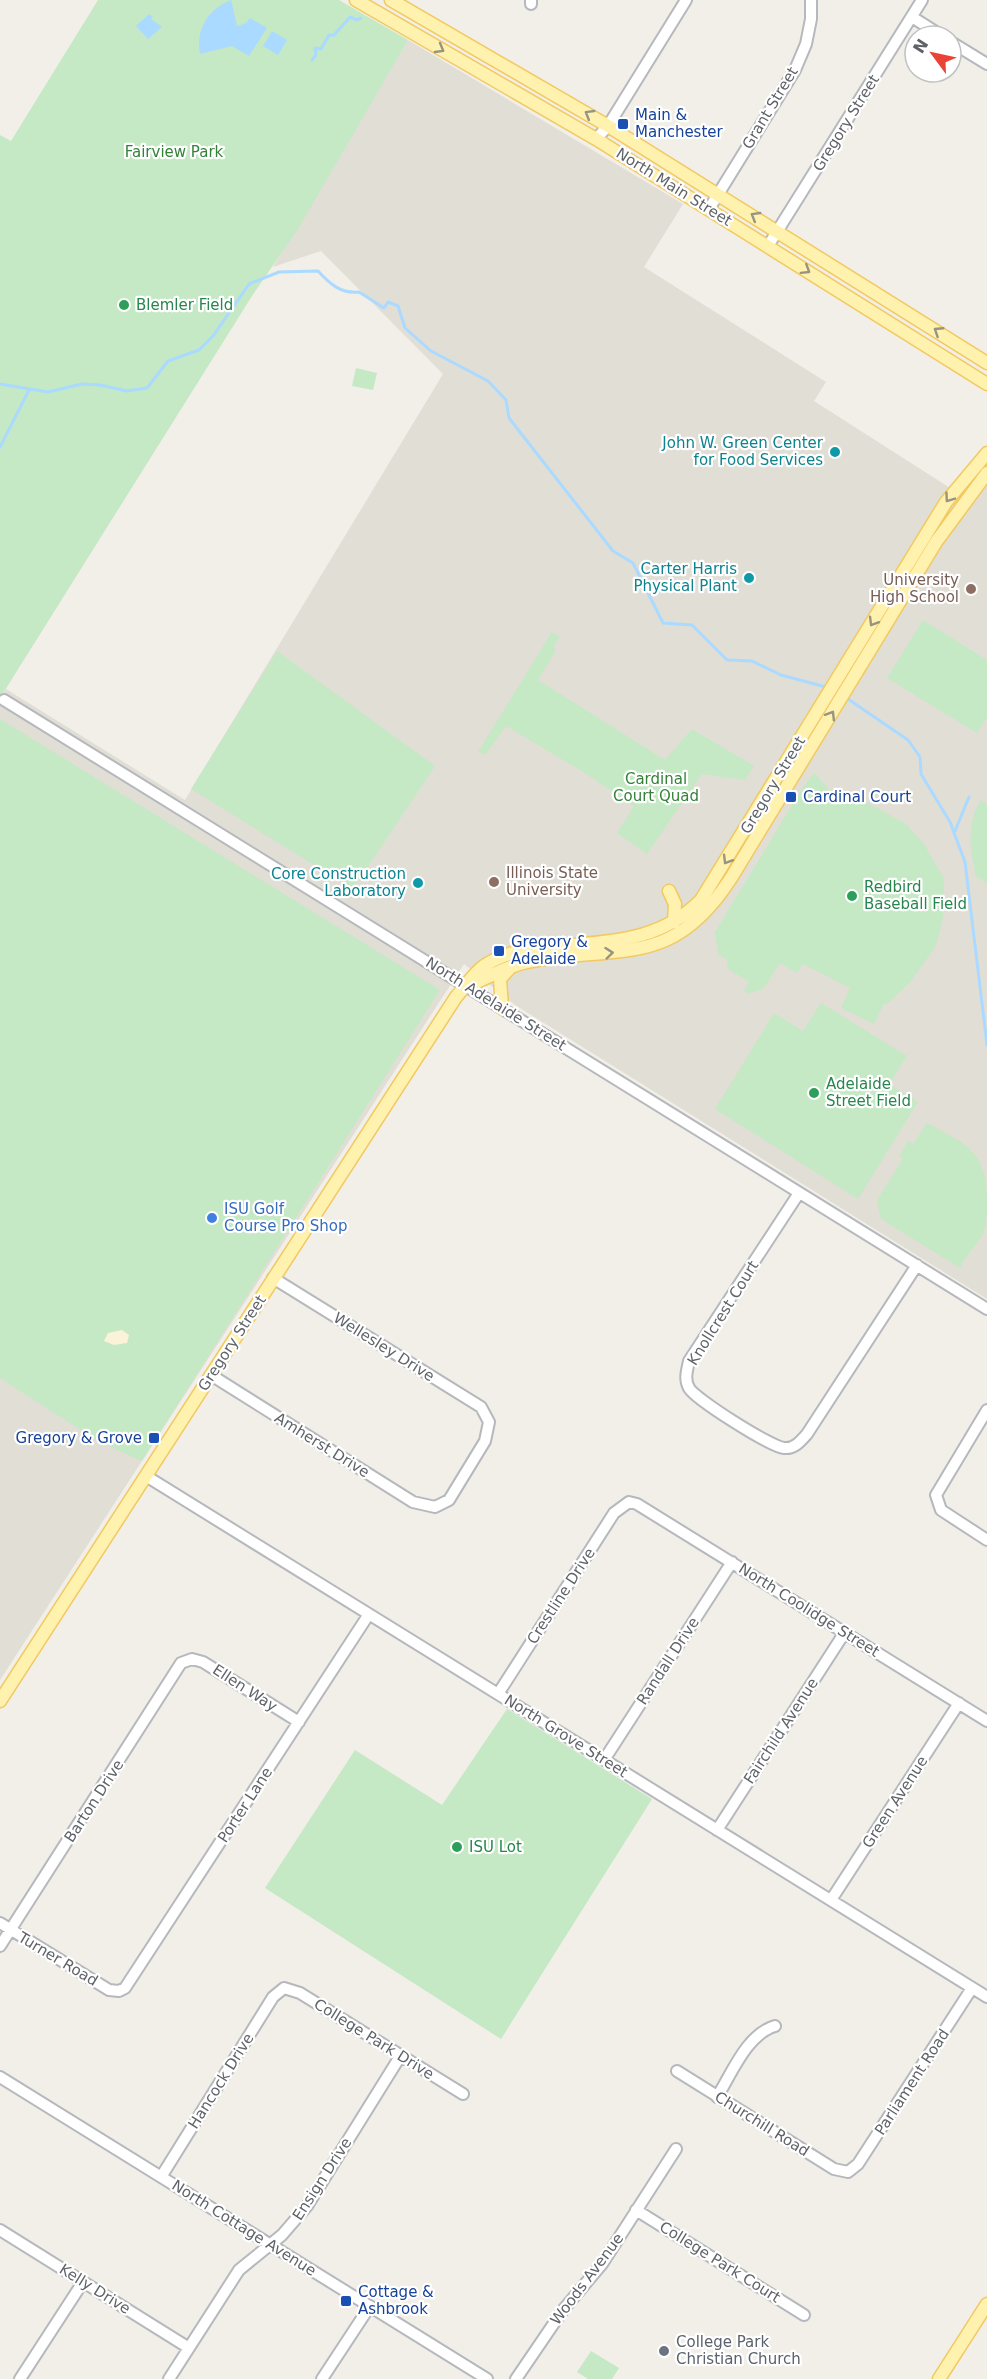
<svg xmlns="http://www.w3.org/2000/svg" width="987" height="2379" viewBox="0 0 987 2379" font-family="'DejaVu Sans',sans-serif">
<style>
.education{fill:#e1ded6}
.green{fill:#c5e8c5}
.sand{fill:#fbf3d9}
.water{fill:#aadaff}
.lines{fill:none;stroke-linecap:round;stroke-linejoin:round}
.stream{stroke:#aadaff;stroke-width:3}
.minor-casing{stroke:#b5b8bc;stroke-width:14}
.major-casing{stroke:#f2c960;stroke-width:15}
.minor{stroke:#fff;stroke-width:10}
.major{stroke:#fff2af;stroke-width:12}
.oneway{stroke:#979581}
.transit-dot{fill:#1a4fb4;stroke:#fff;stroke-width:2}
.leisure-dot{fill:#2e9e5b;stroke:#fff;stroke-width:2}
.culture-dot{fill:#0f9aa8;stroke:#fff;stroke-width:2}
.education-dot{fill:#8d6e63;stroke:#fff;stroke-width:2}
.shop-dot{fill:#3f7fe0;stroke:#fff;stroke-width:2}
.worship-dot{fill:#6b7280;stroke:#fff;stroke-width:2}
.labels{text-anchor:middle;dominant-baseline:central;stroke-width:4.5;stroke-linejoin:round;paint-order:stroke}
.street-label{font-size:15px;fill:#5f6368;stroke:#fff}
.transit-label{font-size:15px;fill:#164399;stroke:#fff;text-anchor:start}
.park-label{font-size:15px;fill:#348238;stroke:#fff}
.leisure-label{font-size:15px;fill:#27864d;stroke:#fff;text-anchor:start}
.culture-label{font-size:15px;fill:#0d838f;stroke:#fff;text-anchor:end}
.education-label{font-size:15px;fill:#785e54;stroke:#fff;text-anchor:end}
.shop-label{font-size:15px;fill:#366cbe;stroke:#fff;text-anchor:start}
.worship-label{font-size:15px;fill:#5b616d;stroke:#fff;text-anchor:start}
</style>
<rect width="100%" height="100%" fill="#f1efe8"/>
<path class="education" d="M408,40L683,204L644,267L826,382L814,401L972,502L987,485V1299L515,1005L464,964L0,1680V698L6,689L185,800L443,374L321,251L273,267Z"/>
<path class="green" d="M98,0H339L408,40L298,229L252,296L0,698V135L11,141Z
M356,368L377,373L373,390L352,386Z
M923,620L987,660V717L977,733L887,678Z
M552,632L560,637L554,645L555,652L538,680L665,760L692,729L754,766L745,780L702,774L647,854L617,833L634,806L580,770L506,726L486,754L478,752Z
M277,651L435,766L353,889L191,789Z
M0,719L440,990L142,1461L96,1440L0,1378Z
M814,773L835,796L866,802L906,824L924,844L944,879L943,918L936,946L911,981L887,1004L884,1003L874,1024L841,1008L850,988L803,964L797,973L780,963L763,989L748,994L744,991L749,982L728,969L727,960L718,954L715,932L803,787Z
M981,800L987,804V884L976,876C970,853 966,822 981,800Z
M821,1003L907,1056L889,1084L918,1102L858,1199L715,1109L774,1013L803,1031Z
M927,1123C968,1145 987,1152 987,1201C987,1212 987,1224 983,1234C976,1246 966,1255 960,1268L881,1219L877,1200L903,1159L899,1156L908,1141L913,1144Z
M507,1709L652,1799L501,2039L265,1888L355,1750L442,1805Z
M591,2351L619,2368L612,2379H588L577,2372Z"/>
<path class="sand" d="M122,1330L129,1335L127,1343L114,1345L104,1341L108,1333Z"/>
<path class="water" d="M231,0L237,26L246,23L250,18L267,28L249,56L232,46L200,54C196,29 207,10 231,0Z
M149,14L153,17L151,19L162,27L148,39L136,26Z
M272,31L287,40L278,55L263,46Z"/>
<g class="lines">
<path class="stream" d="M312,60L316,55L315,48L321,49L329,35H334L350,17L357,20L361,18
M0,384L48,392L82,384L100,385L127,391L147,388L168,361L199,350L213,336L249,284L279,272L318,271C330,284 341,294 359,292L384,308L388,302L398,306L405,328L431,351L488,381L506,400L509,418L613,551L633,563L663,623L692,625L727,660L752,661L781,675L826,687
M0,447L29,390
M848,699L908,740L920,757L921,774L950,822L965,862L987,1045
M955,831L969,797"/>
<defs>
<path id="minor" d="M531,0V4
M912,17L942,36
M951,42L987,64
M596,139L608,126L686,0
M709,209L795,70L806,44L811,19V0
M768,246L922,0
M4,700L987,1309
M799,1193L689,1361C687,1371 684,1379 689,1388C695,1399 771,1447 784,1448C794,1449 800,1442 807,1434L917,1265
M211,1375L413,1502L435,1507L449,1500L485,1441L489,1422L481,1407L273,1278
M987,1410L936,1495L941,1510L987,1540
M146,1476L987,1997
M498,1694L614,1513L629,1502L637,1504L987,1721
M604,1760L732,1562
M717,1830L845,1632
M831,1900L959,1703
M0,1923L109,1990L119,1991L125,1988L369,1614
M0,1946L181,1663L192,1659L203,1662L299,1722
M677,2071L834,2169L848,2172L858,2164L972,1988
M0,2077L487,2379
M717,2097C732,2073 747,2034 775,2026
M161,2177L273,1997L284,1988L300,1993L463,2094
M636,2210L804,2315
M0,2230L189,2348
M20,2379L83,2282
M169,2379L239,2270L282,2235L307,2206L401,2055
M322,2379L370,2306
M516,2379L563,2310L602,2264L676,2149"/>
<path id="major" d="M356,0L596,139L987,384
M391,0L608,126L987,363
M669,891L675,904L674,922
M468,986C487,978 507,966 527,962C620,944 672,970 731,878L936,542L987,473
M502,1008L500,979L509,969
M0,1701L456,997C465,987 474,973 484,966C504,952 528,949 551,947C607,941 659,943 701,900L946,502L987,453
M939,2379L987,2304"/>
</defs>
<use href="#minor" class="minor-casing"/>
<use href="#major" class="major-casing"/>
<use href="#minor" class="minor"/>
<use href="#major" class="major"/>
</g>
<defs><path id="oneway-chevron" d="M-2-3.5L2.5 0L-2 3.5" fill="none" stroke-width="1.6" stroke-linecap="round" stroke-linejoin="round" transform="scale(1.5)"/></defs>
<g class="oneway">
<use href="#oneway-chevron" transform="translate(440 49) rotate(30)"/>
<use href="#oneway-chevron" transform="translate(589 114) rotate(-149)"/>
<use href="#oneway-chevron" transform="translate(755 216) rotate(-149)"/>
<use href="#oneway-chevron" transform="translate(806 270) rotate(32)"/>
<use href="#oneway-chevron" transform="translate(938 331) rotate(-147)"/>
<use href="#oneway-chevron" transform="translate(949 498) rotate(125)"/>
<use href="#oneway-chevron" transform="translate(873 622) rotate(121)"/>
<use href="#oneway-chevron" transform="translate(831 715) rotate(-58)"/>
<use href="#oneway-chevron" transform="translate(727 860) rotate(121)"/>
<use href="#oneway-chevron" transform="translate(609 953) rotate(-6)"/>
</g>
<g class="transit-dot">
<rect x="617" y="118" width="12" height="12" rx="3"/>
<rect x="785" y="791" width="12" height="12" rx="3"/>
<rect x="493" y="945" width="12" height="12" rx="3"/>
<rect x="148" y="1432" width="12" height="12" rx="3"/>
<rect x="340" y="2295" width="12" height="12" rx="3"/>
</g>
<g class="leisure-dot">
<circle cx="124" cy="305" r="6"/>
<circle cx="852" cy="896" r="6"/>
<circle cx="814" cy="1093" r="6"/>
<circle cx="457" cy="1847" r="6"/>
</g>
<g class="culture-dot">
<circle cx="835" cy="452" r="6"/>
<circle cx="749" cy="578" r="6"/>
<circle cx="418" cy="883" r="6"/>
</g>
<g class="education-dot">
<circle cx="971" cy="589" r="6"/>
<circle cx="494" cy="882" r="6"/>
</g>
<circle class="shop-dot" cx="212" cy="1218" r="6"/>
<circle class="worship-dot" cx="664" cy="2351" r="6"/>
<g class="labels">
<g class="street-label">
<text transform="translate(770 108) rotate(-59)">Grant Street</text>
<text transform="translate(846 123) rotate(-58)">Gregory Street</text>
<text transform="translate(674 187) rotate(32)">North Main Street</text>
<text transform="translate(773 785) rotate(-59)">Gregory Street</text>
<text transform="translate(496 1004) rotate(32)">North Adelaide Street</text>
<text transform="translate(723 1313) rotate(-58)">Knollcrest Court</text>
<text transform="translate(232 1343) rotate(-57)">Gregory Street</text>
<text transform="translate(384 1347) rotate(32)">Wellesley Drive</text>
<text transform="translate(322 1445) rotate(32)">Amherst Drive</text>
<text transform="translate(561 1596) rotate(-57)">Crestline Drive</text>
<text transform="translate(809 1610) rotate(32)">North Coolidge Street</text>
<text transform="translate(668 1661) rotate(-57)">Randall Drive</text>
<text transform="translate(245 1688) rotate(33)">Ellen Way</text>
<text transform="translate(781 1731) rotate(-57)">Fairchild Avenue</text>
<text transform="translate(566 1736) rotate(32)">North Grove Street</text>
<text transform="translate(94 1801) rotate(-57)">Barton Drive</text>
<text transform="translate(895 1802) rotate(-57)">Green Avenue</text>
<text transform="translate(245 1805) rotate(-57)">Porter Lane</text>
<text transform="translate(58 1959) rotate(31)">Turner Road</text>
<text transform="translate(374 2039) rotate(32)">College Park Drive</text>
<text transform="translate(221 2081) rotate(-58)">Hancock Drive</text>
<text transform="translate(912 2082) rotate(-57)">Parliament Road</text>
<text transform="translate(762 2124) rotate(32)">Churchill Road</text>
<text transform="translate(322 2179) rotate(-57)">Ensign Drive</text>
<text transform="translate(244 2228) rotate(32)">North Cottage Avenue</text>
<text transform="translate(720 2262) rotate(32)">College Park Court</text>
<text transform="translate(587 2279) rotate(-53)">Woods Avenue</text>
<text transform="translate(95 2289) rotate(32)">Kelly Drive</text>
</g>
<g class="transit-label">
<text x="635" y="115">Main &amp;<tspan x="635" dy="17">Manchester</tspan></text>
<text x="803" y="797">Cardinal Court</text>
<text x="511" y="942">Gregory &amp;<tspan x="511" dy="17">Adelaide</tspan></text>
<text x="142" y="1438" text-anchor="end">Gregory &amp; Grove</text>
<text x="358" y="2292">Cottage &amp;<tspan x="358" dy="17">Ashbrook</tspan></text>
</g>
<g class="park-label">
<text x="174" y="152">Fairview Park</text>
<text x="656" y="779">Cardinal<tspan x="656" dy="17">Court Quad</tspan></text>
</g>
<g class="leisure-label">
<text x="136" y="305">Blemler Field</text>
<text x="864" y="887">Redbird<tspan x="864" dy="17">Baseball Field</tspan></text>
<text x="826" y="1084">Adelaide<tspan x="826" dy="17">Street Field</tspan></text>
<text x="469" y="1847">ISU Lot</text>
</g>
<g class="culture-label">
<text x="823" y="443">John W. Green Center<tspan x="823" dy="17">for Food Services</tspan></text>
<text x="737" y="569">Carter Harris<tspan x="737" dy="17">Physical Plant</tspan></text>
<text x="406" y="874">Core Construction<tspan x="406" dy="17">Laboratory</tspan></text>
</g>
<g class="education-label">
<text x="959" y="580">University<tspan x="959" dy="17">High School</tspan></text>
<text x="506" y="873" text-anchor="start">Illinois State<tspan x="506" dy="17">University</tspan></text>
</g>
<g class="shop-label">
<text x="224" y="1209">ISU Golf<tspan x="224" dy="17">Course Pro Shop</tspan></text>
</g>
<g class="worship-label">
<text x="676" y="2342">College Park<tspan x="676" dy="17">Christian Church</tspan></text>
</g>
</g>
<g transform="translate(933 54) rotate(303)"><circle r="28" fill="#ffffff" stroke="#bfc1c3" stroke-width="1.5"/>
<path d="M0-4.5L10 22L0 15L-10 22Z" fill="#ea4335"/>
<text y="-9" font-size="16" font-weight="bold" text-anchor="middle" fill="#5f6368">N</text>
</g>
</svg>
